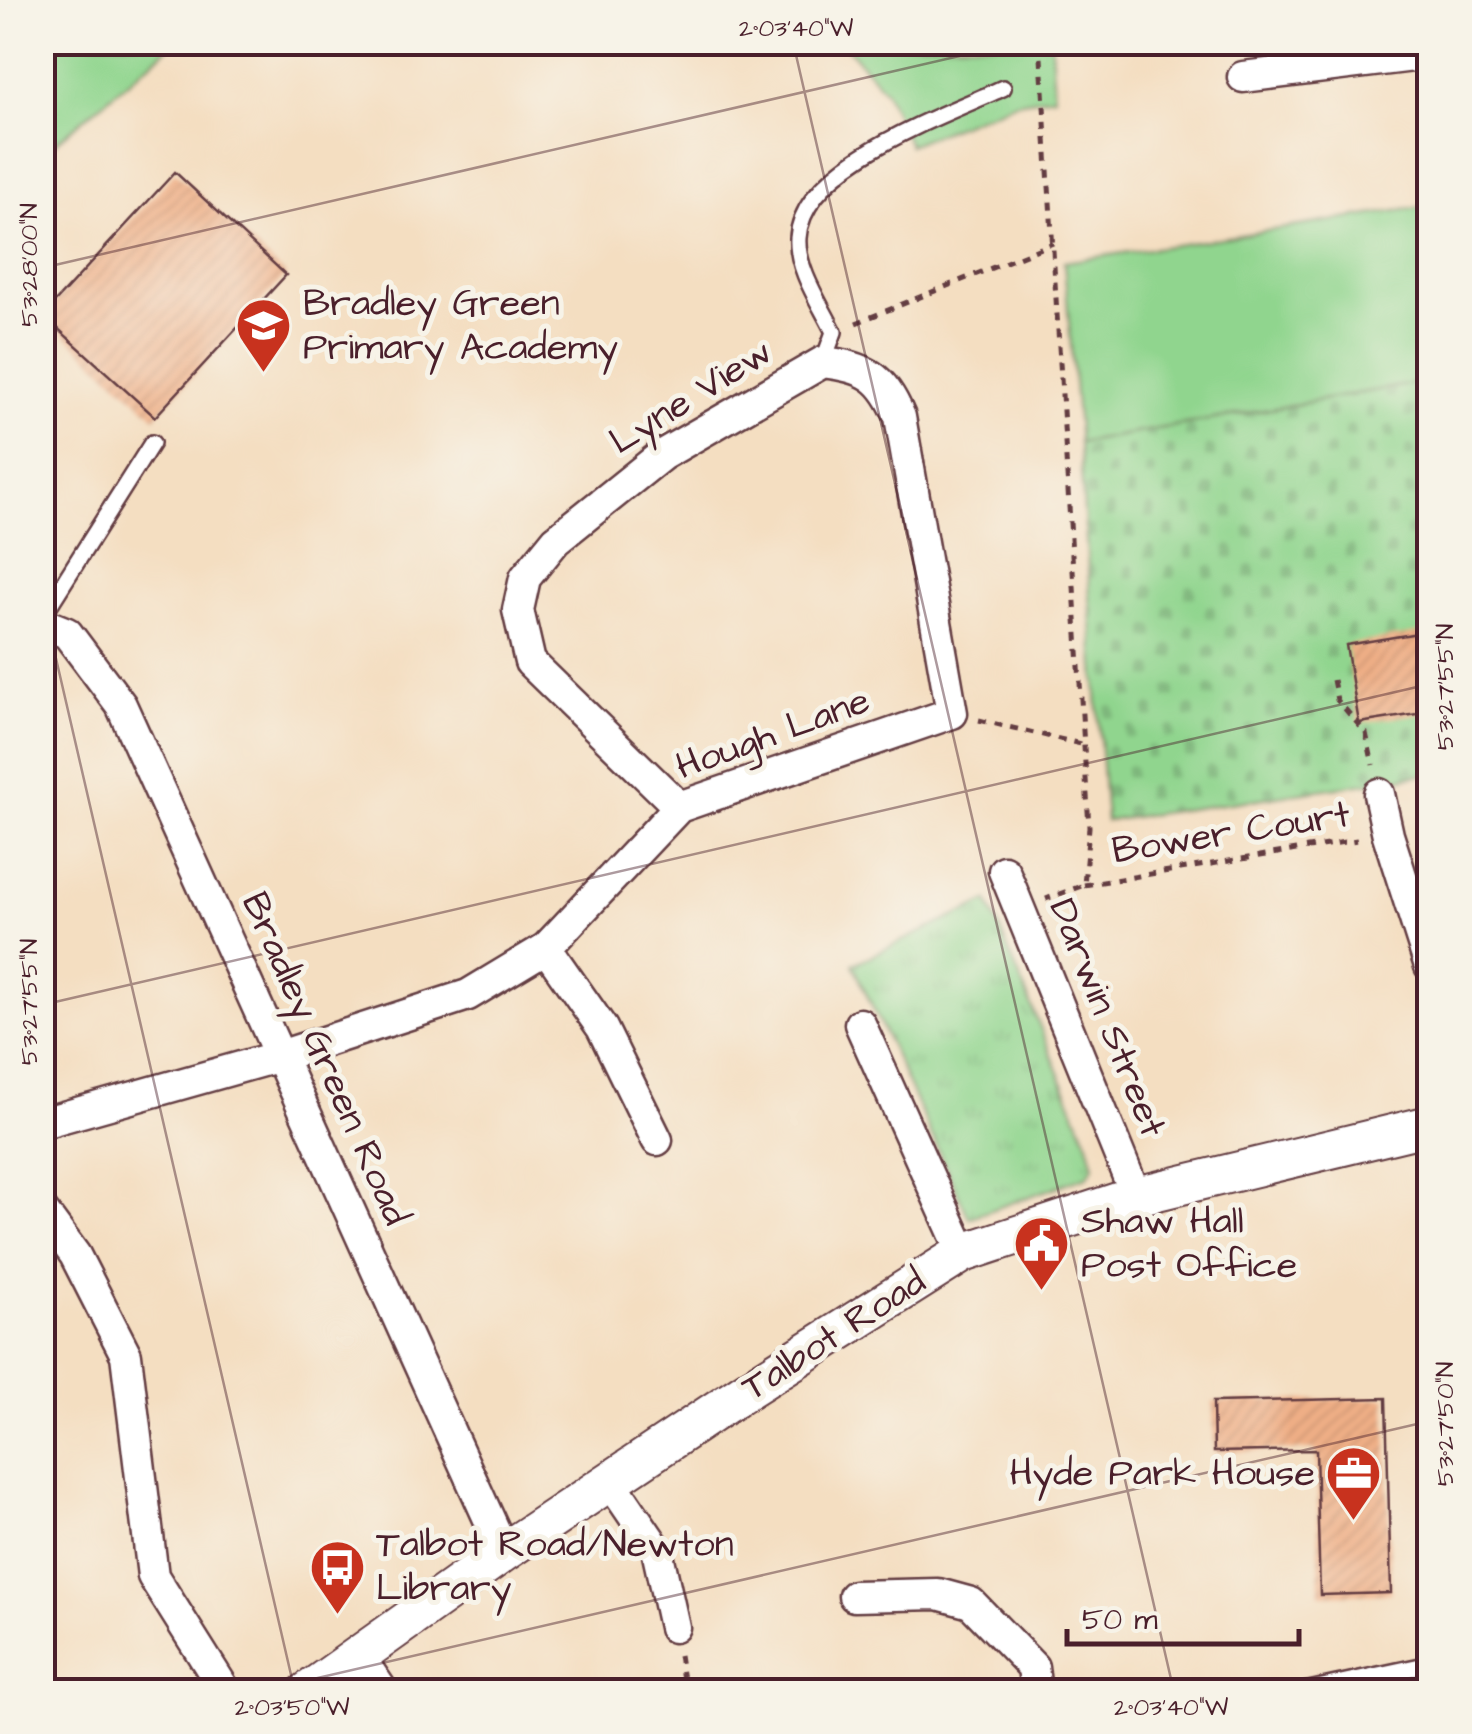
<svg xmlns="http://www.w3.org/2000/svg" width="1472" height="1734" viewBox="0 0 1472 1734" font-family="'Architects Daughter',sans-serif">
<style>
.grass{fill:#90d58e;stroke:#6d7a5c;stroke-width:2.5}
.cemetery{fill:url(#cemetery-stones);stroke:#6d7a5c;stroke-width:2.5}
.park{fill:url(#park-tufts);stroke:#6d7a5c;stroke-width:2.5}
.building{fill:url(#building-hatch)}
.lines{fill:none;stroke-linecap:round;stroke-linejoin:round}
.service-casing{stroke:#643c42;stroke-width:20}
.minor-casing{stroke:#643c42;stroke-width:35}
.tertiary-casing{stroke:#643c42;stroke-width:42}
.path{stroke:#643c42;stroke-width:5;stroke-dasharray:8 8;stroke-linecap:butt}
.service{stroke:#fff;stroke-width:15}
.minor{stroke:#fff;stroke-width:30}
.tertiary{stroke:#fff;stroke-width:38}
.ticks{fill:none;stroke:#4a1f2b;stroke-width:2.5;stroke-opacity:0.45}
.labels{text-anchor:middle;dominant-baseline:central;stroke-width:10;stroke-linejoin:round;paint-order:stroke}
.poi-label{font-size:38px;fill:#4a1f2b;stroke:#f7f3e8;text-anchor:start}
.street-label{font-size:38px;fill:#4a1f2b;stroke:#f7f3e8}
.neatline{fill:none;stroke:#4a1f2b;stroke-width:4}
.ticks-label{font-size:25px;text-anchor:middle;fill:#4a1f2b}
</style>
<defs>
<pattern id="cemetery-stones" width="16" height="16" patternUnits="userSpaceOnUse" patternTransform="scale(2.5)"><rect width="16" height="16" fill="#90d58e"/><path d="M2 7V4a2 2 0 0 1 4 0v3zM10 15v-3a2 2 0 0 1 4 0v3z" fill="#7eb67b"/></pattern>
<pattern id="park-tufts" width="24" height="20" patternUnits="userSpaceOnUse" patternTransform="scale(2.5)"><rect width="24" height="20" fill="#90d58e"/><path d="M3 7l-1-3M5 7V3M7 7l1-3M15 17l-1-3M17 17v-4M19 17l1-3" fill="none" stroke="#7eb67b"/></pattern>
<pattern id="building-hatch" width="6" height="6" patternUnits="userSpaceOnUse" patternTransform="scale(2.5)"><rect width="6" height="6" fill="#efaf86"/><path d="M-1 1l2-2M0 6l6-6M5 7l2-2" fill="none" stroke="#ce9674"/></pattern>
</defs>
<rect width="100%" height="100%" fill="#f7f3e8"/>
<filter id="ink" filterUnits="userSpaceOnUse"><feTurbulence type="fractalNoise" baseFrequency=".01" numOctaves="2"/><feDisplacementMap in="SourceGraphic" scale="20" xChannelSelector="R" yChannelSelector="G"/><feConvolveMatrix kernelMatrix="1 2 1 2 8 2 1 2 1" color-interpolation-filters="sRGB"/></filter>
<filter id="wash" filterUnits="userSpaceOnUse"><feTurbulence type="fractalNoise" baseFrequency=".0048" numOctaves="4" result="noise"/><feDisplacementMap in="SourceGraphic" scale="40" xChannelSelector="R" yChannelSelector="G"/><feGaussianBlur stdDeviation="2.25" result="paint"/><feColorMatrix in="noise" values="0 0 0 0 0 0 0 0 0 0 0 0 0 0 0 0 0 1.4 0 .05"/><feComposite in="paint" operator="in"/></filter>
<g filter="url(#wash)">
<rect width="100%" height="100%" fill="#f4dec1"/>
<path class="grass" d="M43,42H174V43L43,153Z
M843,43H1051L1054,96L1016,102L909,145L885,91Z
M1429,206V381L1079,443L1064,262Z"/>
<path class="cemetery" d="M1429,381V774L1106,821L1079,443Z"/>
<path class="park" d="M988,901L1088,1143L1094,1166L1087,1176L969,1218L853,964Z"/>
<g id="blocks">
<path class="building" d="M175,172L286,275L155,417L43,315Z
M1430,631V712L1359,723L1346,645Z
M1386,1398L1391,1593L1320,1595L1316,1450L1214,1452L1213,1402Z"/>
</g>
</g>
<g filter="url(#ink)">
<use href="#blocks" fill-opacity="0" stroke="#643c42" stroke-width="2.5"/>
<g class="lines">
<defs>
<path id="service" d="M823,362L834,332C821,305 796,269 798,238C802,163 945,115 1003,88
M42,617L152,443
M1299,1692L1430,1664"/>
<path id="minor" d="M1243,77L1430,54
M42,623L67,633L121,705L504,1552
M1379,794L1388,835L1430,966
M1004,871L1136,1196
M546,948L602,1028L657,1140
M860,1024L963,1253
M42,1123L280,1056L468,995L546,948L679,807L952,713L900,417C883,376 866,367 823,362L662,455L556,540L525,578L518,610L530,662L679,807
M42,1210L75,1255L126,1355L153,1576L226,1692
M610,1481L657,1550L674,1627
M854,1596L938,1594L971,1603L1033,1667L1036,1692
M358,1655L383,1692"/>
<path id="tertiary" d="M307,1692L504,1552L745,1391L963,1253L1136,1196L1430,1125"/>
</defs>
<use href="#service" class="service-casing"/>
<use href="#minor" class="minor-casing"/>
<use href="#tertiary" class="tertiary-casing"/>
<path class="path" d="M1040,42L1089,827L1084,885L1046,899
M856,323L1053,243
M1333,680L1337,700L1366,733L1373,765
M979,720L1085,745
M1084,885L1357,840
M679,1655L685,1692"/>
<use href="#service" class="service"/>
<use href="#minor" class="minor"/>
<use href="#tertiary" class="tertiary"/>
</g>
</g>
<path class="ticks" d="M793,42L1174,1692M42,268L1020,42M42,598L295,1692M42,1005L1430,684M257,1692L1430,1421"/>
<defs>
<symbol id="school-pin" viewBox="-11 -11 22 30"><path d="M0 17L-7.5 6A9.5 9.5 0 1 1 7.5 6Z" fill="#c8321e" stroke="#f7f3e8"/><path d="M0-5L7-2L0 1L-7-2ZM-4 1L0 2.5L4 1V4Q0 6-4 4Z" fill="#fff"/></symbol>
<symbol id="civic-pin" viewBox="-11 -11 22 30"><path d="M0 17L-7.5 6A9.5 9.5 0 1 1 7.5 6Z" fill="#c8321e" stroke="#f7f3e8"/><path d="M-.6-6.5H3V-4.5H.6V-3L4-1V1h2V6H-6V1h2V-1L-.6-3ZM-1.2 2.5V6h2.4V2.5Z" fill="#fff"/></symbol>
<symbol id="office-pin" viewBox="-11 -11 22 30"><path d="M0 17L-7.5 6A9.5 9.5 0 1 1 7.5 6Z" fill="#c8321e" stroke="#f7f3e8"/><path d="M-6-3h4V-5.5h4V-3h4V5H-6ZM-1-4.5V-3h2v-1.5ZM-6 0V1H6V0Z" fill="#fff"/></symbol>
<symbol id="bus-pin" viewBox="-11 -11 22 30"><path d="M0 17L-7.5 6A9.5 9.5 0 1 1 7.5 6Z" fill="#c8321e" stroke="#f7f3e8"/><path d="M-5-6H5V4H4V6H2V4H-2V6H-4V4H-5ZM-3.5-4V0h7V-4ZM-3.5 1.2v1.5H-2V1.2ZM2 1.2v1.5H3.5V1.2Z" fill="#fff"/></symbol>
</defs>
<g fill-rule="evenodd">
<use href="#school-pin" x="232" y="294" width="63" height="86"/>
<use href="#civic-pin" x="1010" y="1212" width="63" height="86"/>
<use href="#office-pin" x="1322" y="1442" width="63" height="86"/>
<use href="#bus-pin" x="306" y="1536" width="63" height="86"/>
</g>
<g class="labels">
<g class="poi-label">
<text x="303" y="304">Bradley Green<tspan x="303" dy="44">Primary Academy</tspan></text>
<text x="1081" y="1222">Shaw Hall<tspan x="1081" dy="44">Post Office</tspan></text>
<text x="1315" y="1474" text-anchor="end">Hyde Park House</text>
<text x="376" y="1545">Talbot Road/Newton<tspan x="376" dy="44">Library</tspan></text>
</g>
<g class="street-label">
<text transform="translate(691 397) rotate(-32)">Lyne View</text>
<text transform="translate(773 734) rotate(-20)">Hough Lane</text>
<text transform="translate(1231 833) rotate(-9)">Bower Court</text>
<text transform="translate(1107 1018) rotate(68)">Darwin Street</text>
<text transform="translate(325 1059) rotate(66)">Bradley Green Road</text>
<text transform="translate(834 1335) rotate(-33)">Talbot Road</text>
</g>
</g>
<rect width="1472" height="1734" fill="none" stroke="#f7f3e8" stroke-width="110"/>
<path d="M1067 1629v15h232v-15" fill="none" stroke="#4a1f2b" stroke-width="5"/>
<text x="1082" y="1629" font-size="30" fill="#4a1f2b" stroke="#f7f3e8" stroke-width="8" paint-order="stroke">50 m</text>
<rect x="55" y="55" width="1362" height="1624" class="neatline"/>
<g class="ticks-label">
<text x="796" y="36">2°03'40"W</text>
<text transform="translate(28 265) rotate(-90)" y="9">53°28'00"N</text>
<text transform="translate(1444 687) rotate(-90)" y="9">53°27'55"N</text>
<text transform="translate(28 1002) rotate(-90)" y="9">53°27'55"N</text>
<text transform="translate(1444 1424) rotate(-90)" y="9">53°27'50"N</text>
<text x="292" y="1715">2°03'50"W</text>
<text x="1171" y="1715">2°03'40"W</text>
</g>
</svg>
